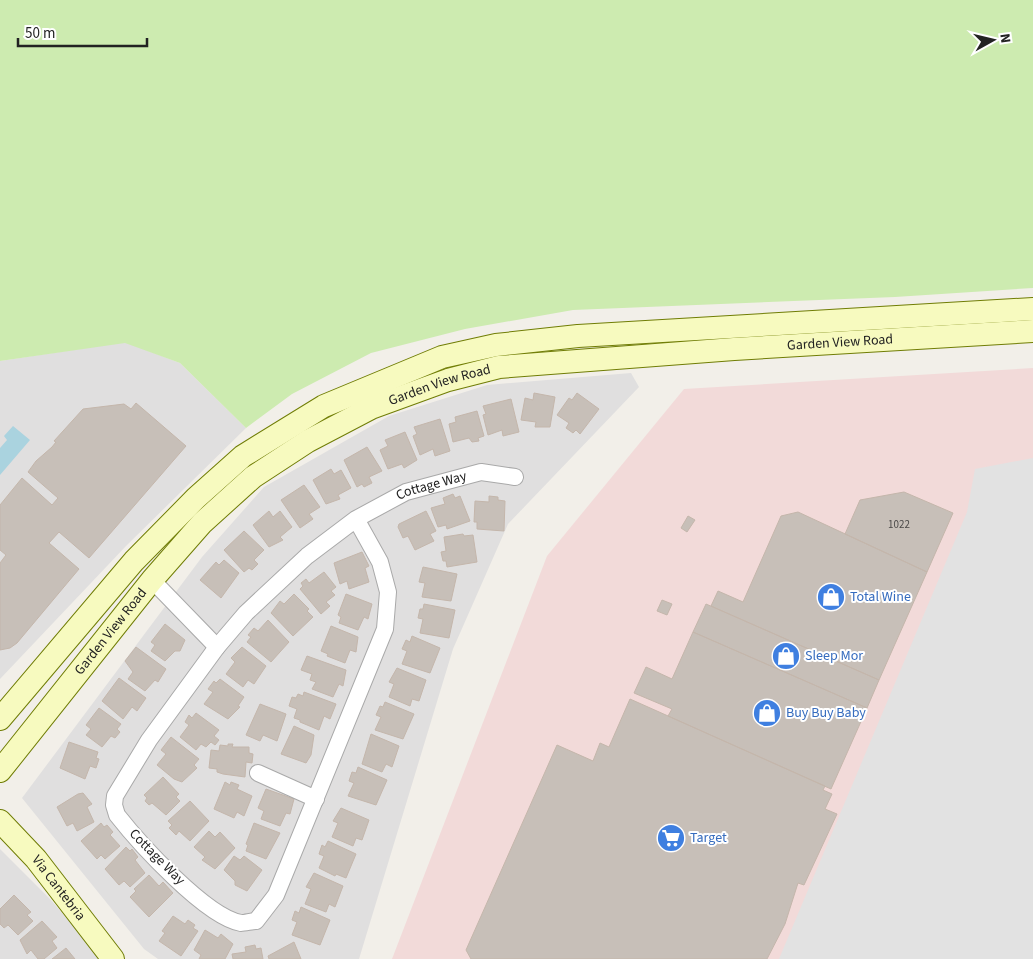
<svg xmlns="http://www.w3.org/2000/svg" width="1033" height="959" viewBox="0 0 1033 959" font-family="'Source Sans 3',sans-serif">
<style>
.residential{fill:#e0dfdf}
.commercial{fill:#f2dad9}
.grass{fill:#cdebb0}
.parking{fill:#e2e2e2}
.water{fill:#aad3df}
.building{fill:#c7bfb8;stroke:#c4b6ab}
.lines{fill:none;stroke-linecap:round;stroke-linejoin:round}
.minor-casing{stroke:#a9a9a9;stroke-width:18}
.secondary-casing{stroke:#707d05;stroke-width:24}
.minor{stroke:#fff;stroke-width:16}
.secondary{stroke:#f7fabf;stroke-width:22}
.labels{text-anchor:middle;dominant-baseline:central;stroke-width:4;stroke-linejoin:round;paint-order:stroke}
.number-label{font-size:11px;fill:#4b4948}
.street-label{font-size:14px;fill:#222;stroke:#fff}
.shop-label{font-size:14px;fill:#366cbe;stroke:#fff;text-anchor:start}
</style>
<rect width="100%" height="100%" fill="#f2efe9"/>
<path class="residential" d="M125,342L180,363L246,428L126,546L0,679V361Z
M631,373L639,387L508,524L453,649L359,959H158L144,949L22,798L202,557L264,487L389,416L487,385Z
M0,849L50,899L102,959H0Z"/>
<path class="commercial" d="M1033,368V959H392L547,556L684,389Z"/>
<path class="grass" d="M0,0H1033V288L895,297L573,310L465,329L371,353L292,394L246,428L180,363L125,343L0,361Z"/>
<path class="parking" d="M1033,458V959H779L967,512L975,469Z"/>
<path class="water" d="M13,426L30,440L0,475V448L7,440L4,436Z"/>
<path class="building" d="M534,393L555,397L550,427H535L536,422L521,420L525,398L533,400Z
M577,393L599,409L580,434L576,430L573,433L566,428L569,423L557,415L569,398L572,400Z
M511,399L519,432L503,436L502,430L488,435L483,415L486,414L483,406Z
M136,403L186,446L89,558L59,532L49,543L79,569L17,643L10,648L0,650V563L6,555L0,550V505L22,478L52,505L58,498L28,472L36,461L52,447L56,442L54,441L83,409L124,404L131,409Z
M477,411L484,436L478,438L479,441L472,442L469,438L453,442L449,424L456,422L455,417Z
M440,419L450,451L435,456L433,449L420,455L413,436L417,434L414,427Z
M405,432L417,460L404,468L402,464L388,469L380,450L388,446L385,440Z
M367,447L382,471L369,477L372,483L364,487L362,484L357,487L344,460Z
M331,469L334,474L341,470L351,488L338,495L340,499L326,504L313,480Z
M304,485L320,507L309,514L313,519L300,528L281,500Z
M904,492L953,513L927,572L845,534L860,500Z
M453,494L455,498L460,496L470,521L447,529L446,525L438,527L431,508L445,504L443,498Z
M489,496L498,497V500L505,501L504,531L477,529V522H474L475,501L489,502Z
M269,511L273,517L280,511L292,527L280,537L283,540L269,547L253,525Z
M426,511L436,531L430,534L434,541L415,550L408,536L403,538L398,527L399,524Z
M798,512L927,572L879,680L711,606L718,591L743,602L781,516Z
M688,516L695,520L687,532L681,528Z
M244,531L264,550L254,560L258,564L252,570L249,568L244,572L224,550Z
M463,534L464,536L473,535L477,562L447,567L446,561H443L441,552L446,551L444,537Z
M362,552L369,566L365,568L369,582L349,589L347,581L340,584L334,563Z
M224,560L239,573L221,598L200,580L216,562L219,565Z
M423,567L457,574L451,601L422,597L425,583L419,582Z
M324,572L336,587L331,591L335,595L326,602L330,606L321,614L300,589L303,586L301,583L306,579L309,583Z
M294,594L309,609L307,611L313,617L293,636L271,613L280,601L284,604Z
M346,594L372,604L368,619L364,617L358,630L339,623L341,617L338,615Z
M662,600L672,604L667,615L657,611Z
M424,604L455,610L449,638L420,633L423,619L418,618L420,609H423Z
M706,604L879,680L867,708L693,632Z
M268,620L289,642L271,662L247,642L251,637L248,635L254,628L258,631Z
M165,624L185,640L180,651H175L165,661L151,651L155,645L151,642Z
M331,626L358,637L356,652L350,650L345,663L327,656L328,654L321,651Z
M693,632L867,708L831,789L668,716L672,709L634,693L646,667L672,679Z
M412,636L440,648L430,673L402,664L407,651L402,649L406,640L410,642Z
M136,647L166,669L158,682L155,680L145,691L128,679L133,672L125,661Z
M242,647L266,666L254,684L248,680L243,687L226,674L235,662L231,658Z
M307,656L346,670L343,686L339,684L333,697L312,689L316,682L310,680L312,674L301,670Z
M397,668L426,680L419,701L412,699L410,706L389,697L394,684L389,682Z
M119,678L146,698L137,711L132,707L123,719L102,701Z
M220,679L244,697L238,706L240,707L228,719L204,704L213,692L208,689L214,681L216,683Z
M304,692L336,704L330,719L324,716L319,730L300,722V720L294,718L297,709L289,706L292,697L296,698L298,694L303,696Z
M630,699L825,786L823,790L832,794L825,809L837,814L804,885L798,883L785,924L767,959H471L466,950L557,745L593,761L600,743L609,747Z
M385,702L414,714L403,739L375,730L381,717L376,715L380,706L383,707Z
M260,704L286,714L277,741L263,735L260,741L246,735Z
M99,708L121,724L117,729L120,732L115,738L111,736L102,747L86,735L91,729L86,725Z
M196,713L219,730L214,736L219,740L215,745L211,742L206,747L201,744L196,750L180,737L189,725L185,722L189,715L192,718Z
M294,726L314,735L311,755L306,763L281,754Z
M371,734L399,746L392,767L386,764L382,772L362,764Z
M171,737L199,759L194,765L197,768L182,782L174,779L157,765L166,754L161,750Z
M69,742L98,752L96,758L99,759L96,768L90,766L85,779L60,768Z
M228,744H233L232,747H249V753L253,754L252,763L246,762L245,777L223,774L217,772V769L209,768L211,750L219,751L220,745L228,746Z
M358,767L387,780L376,805L348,796L354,783L349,781L352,772L356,773Z
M163,777L179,794L176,797L180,801L166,815L152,803L149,805L145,801L147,798L144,795Z
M225,782L230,785L231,782L239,785L237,789L252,796L244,816L237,812L234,818L214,809Z
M266,789L294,799L290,814L286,813L280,826L261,819L264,811L258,808Z
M83,793L92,804L87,807L94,822L77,831L73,823L67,826L57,807L78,794Z
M190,801L209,821L190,841L179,831L176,835L169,828L172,825L168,821Z
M341,808L369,820L362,840L356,838L353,846L332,837L338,823L333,821Z
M101,823L104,827L107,825L113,832L110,835L120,846L105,859L101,855L97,859L81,841Z
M254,823L280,833L266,859L246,851L248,845L246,844Z
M209,831L215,837L220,832L235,848L215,869L202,860L205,857L194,847Z
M328,841L356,854L346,878L336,874L335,876L319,868L324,856L319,854L322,845L325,847Z
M126,847L130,851L132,849L138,857L135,860L145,873L130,887L124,881L119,885L105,869Z
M234,856L240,860L244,856L262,870L247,891L235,885V881L224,870Z
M314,873L343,886L335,907L329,904L326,912L305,904L311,889L306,887Z
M149,875L159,886L163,882L173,893L149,917L130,897L136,891L134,889Z
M14,895L31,912L27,915L33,921L18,935L8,925L4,928L0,924V909Z
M301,907L330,920L320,945L292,935L297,922L292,920L295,911L299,913Z
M173,916L185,924L188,920L195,925L193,928L198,931L181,956L159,941L165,933L162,931Z
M42,921L57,937L52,941L57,948L44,959H38L31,950L27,954L20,940Z
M205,930L218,938L221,934L233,944L225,959H199L201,955L194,950Z
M294,942L301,959H269L268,956Z
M255,945L256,949L261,948L263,959H233L232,954L246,952L245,947Z
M66,948L75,959H52Z"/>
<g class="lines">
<defs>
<g id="minor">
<path id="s1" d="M356,519L380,562L388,592L385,629L276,895L256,921C252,921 245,923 241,923C206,917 139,843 117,815L114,805L115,796L149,740L217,647L246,613L307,556L356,519L406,492L481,472L515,477"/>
<path d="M152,580L217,647"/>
<path d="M258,773L316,799"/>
</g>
<g id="secondary">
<path d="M0,719L134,561L196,498L243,456L324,406L442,357L496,345L578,336L1033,309"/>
<path id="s2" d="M0,771L152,580L202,523L253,477L308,441L371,408L448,380L499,367L734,349L1033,331"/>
<path id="s3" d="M0,821L36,859L113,959"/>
</g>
</defs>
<use href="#minor" class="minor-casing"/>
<use href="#secondary" class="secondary-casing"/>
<use href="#minor" class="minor"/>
<use href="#secondary" class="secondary"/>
</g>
<defs>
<symbol id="shop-disc" viewBox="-11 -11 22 22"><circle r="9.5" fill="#3f7fe0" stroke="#fff"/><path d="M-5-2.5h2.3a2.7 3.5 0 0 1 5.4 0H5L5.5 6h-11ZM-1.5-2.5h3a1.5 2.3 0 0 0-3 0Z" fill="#fff"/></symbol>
<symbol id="supermarket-disc" viewBox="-11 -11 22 22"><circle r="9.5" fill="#3f7fe0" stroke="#fff"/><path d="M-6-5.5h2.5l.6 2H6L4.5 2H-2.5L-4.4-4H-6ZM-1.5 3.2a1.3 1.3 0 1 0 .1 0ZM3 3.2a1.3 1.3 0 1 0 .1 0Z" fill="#fff"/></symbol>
</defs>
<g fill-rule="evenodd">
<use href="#shop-disc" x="815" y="581" width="32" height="32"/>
<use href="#shop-disc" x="770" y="640" width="32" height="32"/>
<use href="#shop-disc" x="751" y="697" width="32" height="32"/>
<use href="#supermarket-disc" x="655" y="822" width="32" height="32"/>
</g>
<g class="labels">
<g class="number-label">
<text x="899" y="524">1022</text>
</g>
<g class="street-label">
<text stroke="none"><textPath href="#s2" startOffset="1002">Garden View Road</textPath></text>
<text stroke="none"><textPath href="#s2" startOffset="598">Garden View Road</textPath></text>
<text stroke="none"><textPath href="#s1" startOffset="1092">Cottage Way</textPath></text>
<text stroke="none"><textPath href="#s2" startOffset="178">Garden View Road</textPath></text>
<text transform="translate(157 857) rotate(45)">Cottage Way</text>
<text stroke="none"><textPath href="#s3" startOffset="89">Via Cantebria</textPath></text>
</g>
<g class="shop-label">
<text x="850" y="597">Total Wine</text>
<text x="805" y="656">Sleep Mor</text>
<text x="786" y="713">Buy Buy Baby</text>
<text x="690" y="838">Target</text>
</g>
</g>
<g transform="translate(993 40) rotate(82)" stroke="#ffffff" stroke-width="4" paint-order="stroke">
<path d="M0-4L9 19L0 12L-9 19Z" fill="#222222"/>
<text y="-8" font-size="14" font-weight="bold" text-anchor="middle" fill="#222222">N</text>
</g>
<path d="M18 38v8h129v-8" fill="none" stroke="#222222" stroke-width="2.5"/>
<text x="25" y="38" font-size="15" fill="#222222" stroke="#ffffff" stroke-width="4" paint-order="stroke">50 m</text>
</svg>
